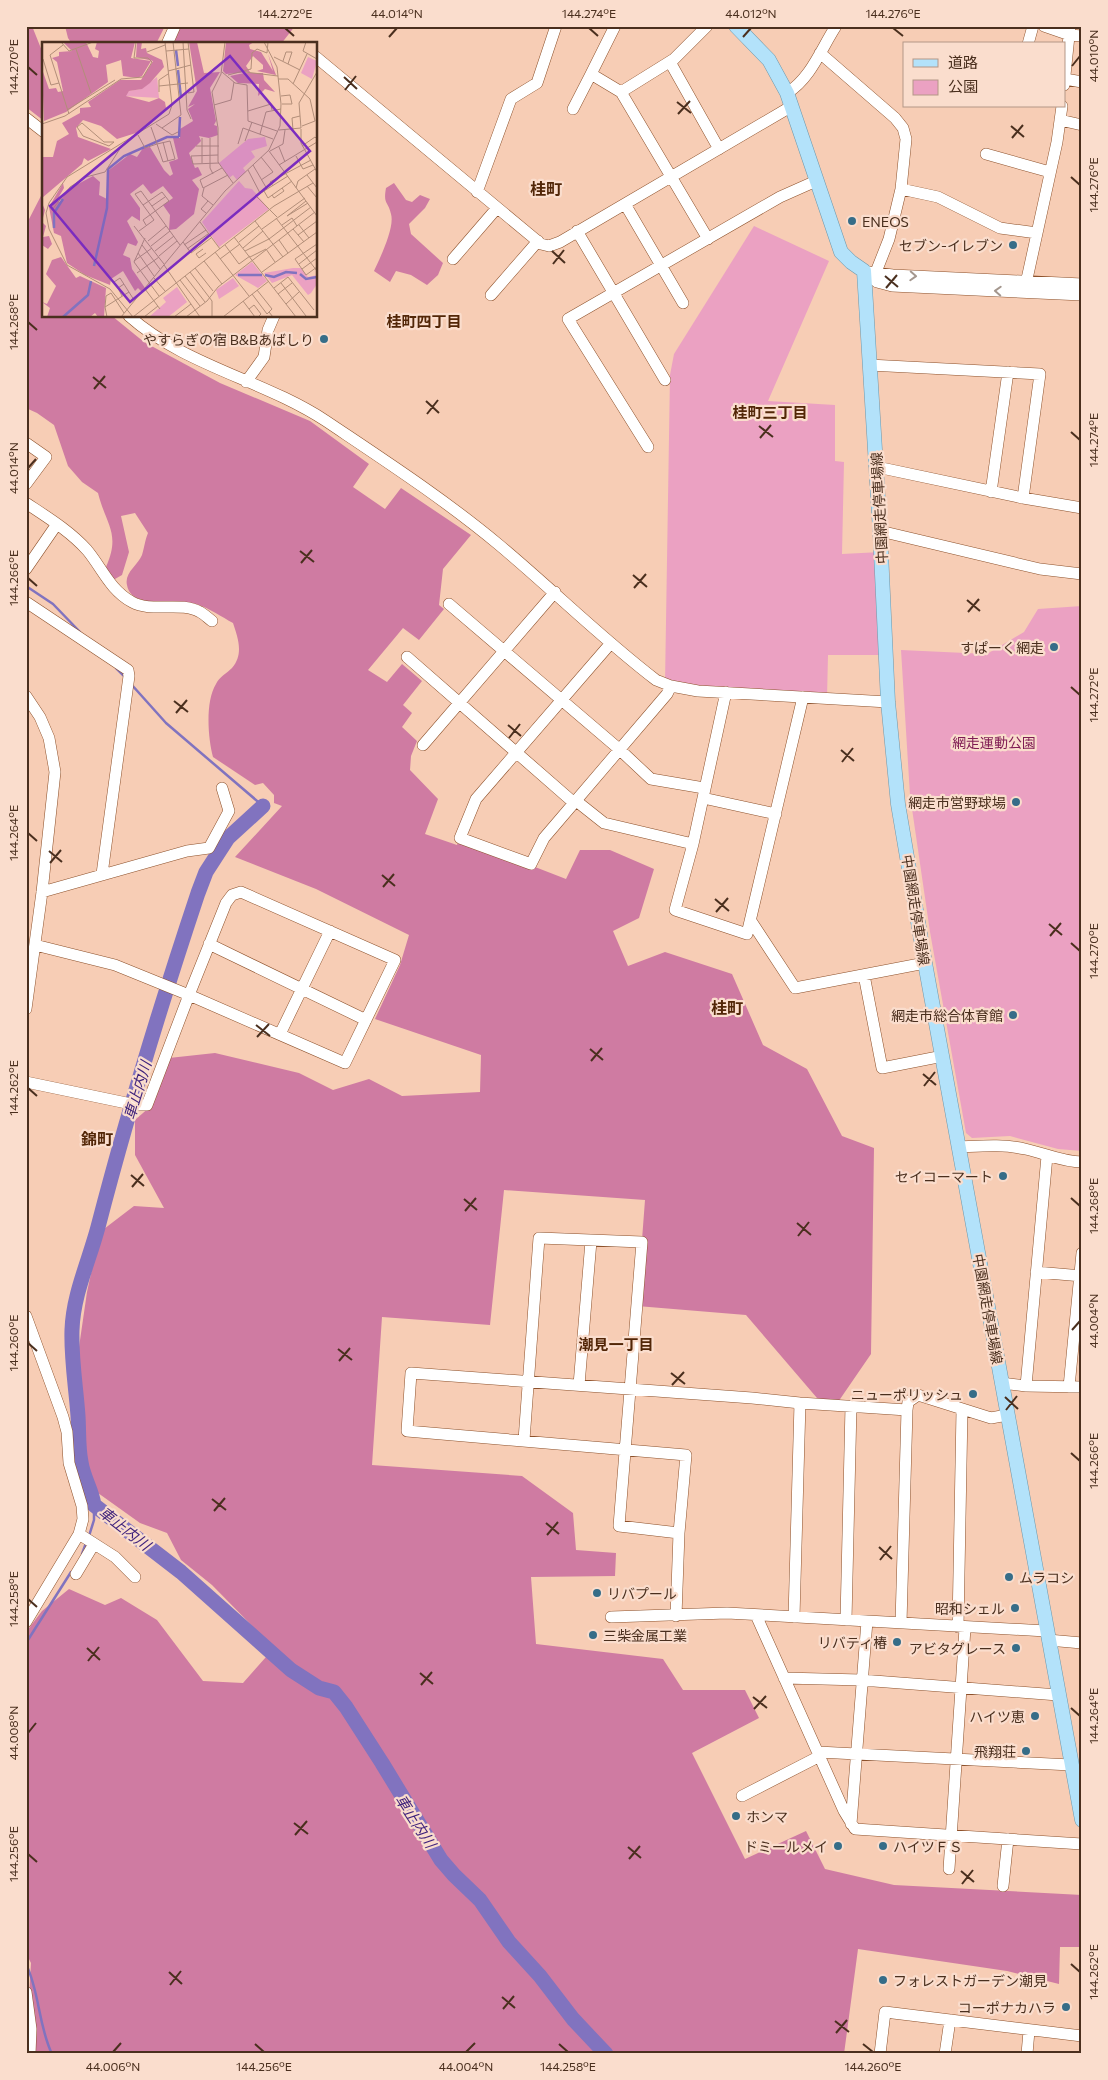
<svg xmlns="http://www.w3.org/2000/svg" width="1108" height="2080" viewBox="0 0 1108 2080" font-family="Commissioner,'Noto Sans JP',sans-serif">
<style>
.green{fill:#eba1c2}
.forest{fill:#cf7ba2}
.lines{fill:none;stroke-linecap:round;stroke-linejoin:round}
.stream{stroke:#8173bf;stroke-width:2.5}
.river{stroke:#8173bf;stroke-width:15}
.minor-casing{stroke:#8d512b;stroke-width:12}
.major-casing{stroke:#6d97aa;stroke-width:15}
.minor{stroke:#fff;stroke-width:11}
.major{stroke:#b3e2fa;stroke-width:14}
.oneway{stroke:#a4978e}
.ticks{fill:none;stroke:#4a2f1e;stroke-width:2}
.poi-dot{fill:#366d88;stroke:#faddcd;stroke-width:2}
.labels{text-anchor:middle;dominant-baseline:central;stroke-width:4.5;stroke-linejoin:round;paint-order:stroke}
.poi-label{font-size:14px;fill:#4a2f1e;stroke:#faddcd;text-anchor:end}
.street-label{font-size:14px;fill:#4a2f1e;stroke:#faddcd}
.park-label{font-size:14px;fill:#7f1b53;stroke:#faddcd}
.neighbourhood-label{font-size:15px;font-weight:bold;fill:#522607;stroke:#faddcd}
.water-label{font-size:15px;font-style:italic;fill:#3c1f7a;stroke:#faddcd}
.quarter-label{font-size:16px;font-weight:bold;fill:#522607;stroke:#faddcd}
.inset-river{fill:none;stroke:#8173bf;stroke-width:2.5}
.inset-road{fill:none;stroke:#b28e79;stroke-width:1}
.view{fill:#7b2cbf;fill-opacity:0.15;stroke:#7b2cbf;stroke-width:2.5}
.inset-edge{fill:none;stroke:#4a2f1e;stroke-width:2.5}
.neatline{fill:none;stroke:#4a2f1e;stroke-width:2}
.ticks-label{font-size:12px;text-anchor:middle;fill:#4a2f1e}
</style>
<rect width="100%" height="100%" fill="#f7cdb5"/>
<path class="green" d="M754,226L829,261L768,401L835,405V461L844,462L842,554L881,552L886,655H828L827,698L665,684L670,375L674,354Z
M1082,606V1151L1058,1149L1010,1136L972,1138L966,1133L930,932L910,795L901,650L987,654L1024,632L1038,609Z"/>
<path class="forest" d="M26,26H32L44,56V121L26,107Z
M65,26H165L156,44H72L68,38Z
M181,26H295L281,44H173Z
M394,183L406,200L412,202L420,195L430,199L425,208L409,224L411,234L443,263L438,275L427,285L411,275L396,271L390,282L374,271C380,258 395,227 391,214C388,200 383,205 386,188Z
M44,190V316H112L144,342L220,383L310,421L369,464L353,487L385,509L401,488L471,535L443,569L439,605L444,609L419,640L403,628L368,670L387,682L402,664L422,681L403,705L412,713L402,727L417,741L411,756L410,770L438,799L425,834L457,845L460,838L566,879L580,850H610L654,869L639,918L613,931L628,966L665,952L732,974L763,1045L807,1069L842,1136L874,1148L871,1354L836,1405H823L746,1315L637,1306L645,1200L504,1190L490,1325L382,1317L372,1465L522,1476L573,1513L576,1550L616,1553L615,1576L531,1577L536,1644L663,1659L683,1690H745L759,1718L692,1753L745,1859L806,1831L825,1869L894,1885L1082,1895V1947H1060L1059,1984L1007,1971L858,1949L844,2054H26L31,1963L26,1953V1632L42,1611L69,1589L105,1605L121,1598L157,1620L203,1681L243,1683L274,1648L212,1585L181,1560L167,1533L140,1523L98,1493L87,1472L83,1452V1414L78,1354L87,1292L100,1232L134,1206L164,1208L135,1155V1120L151,1106L169,1058L215,1053L299,1073L333,1090L369,1079L402,1096L480,1092L481,1055L375,1019L400,965L409,935L316,889L235,857L282,806L274,803V795L263,783L255,785L213,757C208,738 205,702 216,684C219,677 227,673 232,668C244,654 238,638 233,623C222,617 209,608 196,604C180,598 131,611 127,585C124,573 138,565 142,555C144,549 145,540 148,533L135,513L121,516L129,552L122,575L115,579L109,576L106,567C121,533 106,525 98,493L82,482L68,466L54,425L37,413L26,408V225Z"/>
<g class="lines">
<path class="stream" d="M26,586L53,604L80,632
M116,668L126,678
M131,684L166,723L263,806
M89,1536L94,1520V1505
M82,1554L86,1543
M26,1643L71,1572
M26,1964C40,1993 38,2025 52,2054"/>
<path class="river" d="M263,806L228,838L206,872L198,893C161,1004 127,1115 98,1227C89,1261 73,1295 72,1330C71,1359 76,1387 78,1416C79,1432 78,1447 81,1462C83,1477 92,1490 94,1505L181,1572L291,1670L319,1688L334,1692L346,1707L382,1763L441,1860L454,1875L480,1900L509,1942L540,1976L573,2019L606,2054"/>
<defs>
<path id="minor" d="M615,26L591,74L621,92L708,239
M1044,26L1070,35L1082,36
M167,44L175,26
M1028,44L1033,26
M820,53L895,118L903,128L906,139L901,189L889,239L876,272
M316,57L541,244L549,246L560,242L792,106
M670,62L719,149
M1065,79L1082,82
M1064,85L1070,26
M621,92L674,59L707,26
M787,93C811,78 821,49 836,26
M573,109L591,74
M26,118L44,132
M1060,120L1082,125
M986,154L1050,172
M901,189L938,197L1000,228L1037,233
M477,192L511,99L537,83L556,26
M625,204L683,303
M577,231L665,380
M453,259L497,208
M864,271L877,282L892,286L1082,295
M868,272L893,275L1082,284
M1025,288L1057,142L1062,106
M491,295L538,241
M129,316C185,366 264,380 326,421C384,460 444,499 498,544C552,589 601,638 656,680L671,686L698,691L888,702
M869,365L1040,374L1023,498
M246,382L264,357L268,330L274,316
M26,443L46,457L26,484
M648,447L568,319L780,197L816,181
M877,467L1023,498L1082,508
M991,492L1008,372
M26,503C47,517 70,531 87,550C102,568 110,590 132,602C152,613 181,601 200,612C204,614 208,618 212,621
M880,531L1040,569L1082,574
M26,569L57,524
M26,602L128,670L129,676L102,874
M449,604L619,749L651,779L704,788
M611,643L476,799L460,838L531,864L544,838L667,694L671,686
M407,657L573,802
M726,692L693,844L675,910L747,934L803,697
M26,696L40,717L49,738L55,772L42,892L26,1009
M423,745L555,592
M703,798L776,814
M575,800L604,823L693,844
M42,892L187,851L209,848L229,811L222,788
M241,892L395,960L345,1063L189,995L226,903L232,895Z
M751,921L795,988L925,963
M209,944L366,1020
M864,975L882,1068L943,1056
M280,1034L330,931
M26,1082L136,1105H147L189,995L115,965L35,945
M960,1147C982,1146 1003,1144 1025,1149C1044,1153 1062,1162 1082,1162
M1036,1272L1082,1276
M26,1316L63,1417L67,1432L69,1463L82,1506L83,1519L79,1534L26,1622
M1001,1383L1026,1386L1082,1387
M579,1385L591,1241
M1026,1386L1047,1156
M1069,1387L1082,1253
M524,1440L539,1238L642,1242L619,1526L679,1533
M79,1534L115,1557L135,1577
M76,1574L94,1544
M756,1615L844,1811L855,1829L1082,1844
M676,1616L679,1533L686,1455L407,1431L411,1373L752,1398L800,1403L907,1410L908,1402L918,1395L991,1418L1007,1415
M611,1617L727,1613L1046,1631
M794,1617L800,1403
M846,1620L851,1406
M901,1623L907,1410
M958,1627L962,1410
M1048,1640L1082,1643
M784,1678L861,1680L1058,1695
M818,1752L1071,1765
M742,1796L820,1756
M851,1824L867,1621
M949,1869L965,1628
M1003,1886L1008,1839
M26,1992L31,2029L30,2054
M880,2054L885,2012L1082,2036
M945,2054L950,2020
M1027,2054L1029,2031"/>
<path id="major" d="M736,26L769,60L787,93L841,252L851,262L864,271L880,531L888,702L898,804L925,963L1082,1820"/>
</defs>
<use href="#minor" class="minor-casing"/>
<use href="#major" class="major-casing"/>
<use href="#minor" class="minor"/>
<use href="#major" class="major"/>
</g>
<defs><path id="oneway-chevron" d="M-2-3.5L2.5 0L-2 3.5" fill="none" stroke-width="1.6" stroke-linecap="round" stroke-linejoin="round" transform="scale(1.25)"/></defs>
<g class="oneway">
<use href="#oneway-chevron" transform="translate(913 276) rotate(3)"/>
<use href="#oneway-chevron" transform="translate(998 291) rotate(-177)"/>
</g>
<path class="ticks" d="M285,28L294,36M589,28L598,36M893,28L903,36M389,37L397,28M743,37L751,28M1072,66L1080,56M28,67L37,75M344,77L357,89M345,90L356,76M677,102L691,113M678,114L690,101M1011,126L1024,137M1012,138L1023,125M1071,177L1080,185M552,251L565,263M553,264L564,250M885,276L898,287M886,288L897,275M28,322L37,330M93,377L106,388M94,389L105,376M426,401L439,413M427,414L438,400M759,426L773,437M1071,432L1080,440M760,438L771,425M28,468L36,459M300,551L314,562M301,563L312,550M633,575L647,587M28,578L37,586M634,588L646,574M967,600L980,611M968,612L979,599M1071,687L1080,695M174,701L188,712M176,713L187,700M508,725L521,736M509,738L520,724M841,750L854,761M842,762L853,748M28,833L37,841M49,851L62,862M50,863L61,850M382,875L395,886M383,887L394,874M715,899L729,911M716,912L728,898M1049,924L1062,935M1050,936L1061,923M1071,943L1080,951M256,1025L270,1036M257,1037L269,1024M590,1049L603,1060M591,1061L602,1048M923,1074L936,1085M924,1086L935,1072M28,1088L37,1096M131,1175L144,1186M132,1187L143,1174M1071,1198L1080,1206M464,1199L477,1210M465,1211L476,1198M797,1223L811,1235M798,1236L809,1222M1072,1330L1080,1321M28,1343L37,1351M338,1349L352,1360M339,1361L350,1348M671,1373L685,1384M672,1385L684,1372M1005,1397L1018,1409M1006,1410L1017,1396M1071,1453L1080,1461M212,1499L226,1510M214,1511L225,1498M546,1523L559,1534M547,1535L558,1522M879,1547L892,1559M880,1560L891,1546M28,1599L37,1607M87,1648L100,1660M88,1661L99,1647M420,1673L433,1684M421,1685L432,1672M753,1697L767,1708M1071,1708L1080,1716M754,1709L766,1696M28,1733L36,1723M294,1823L308,1834M295,1835L307,1821M628,1847L641,1858M28,1854L37,1862M629,1859L640,1846M961,1871L974,1882M962,1884L973,1870M1071,1964L1080,1972M169,1972L182,1984M170,1985L181,1971M502,1997L515,2008M503,2009L514,1996M835,2021L849,2032M836,2033L847,2020M255,2044L264,2052M559,2044L568,2052M863,2044L873,2052M113,2052L121,2043M466,2052L475,2043"/>
<g class="poi-dot">
<circle cx="852" cy="221" r="5"/>
<circle cx="1013" cy="245" r="5"/>
<circle cx="324" cy="339" r="5"/>
<circle cx="1054" cy="647" r="5"/>
<circle cx="1016" cy="802" r="5"/>
<circle cx="1013" cy="1015" r="5"/>
<circle cx="1003" cy="1176" r="5"/>
<circle cx="973" cy="1394" r="5"/>
<circle cx="1009" cy="1577" r="5"/>
<circle cx="597" cy="1593" r="5"/>
<circle cx="1015" cy="1608" r="5"/>
<circle cx="593" cy="1635" r="5"/>
<circle cx="897" cy="1642" r="5"/>
<circle cx="1016" cy="1648" r="5"/>
<circle cx="1035" cy="1716" r="5"/>
<circle cx="1026" cy="1751" r="5"/>
<circle cx="736" cy="1816" r="5"/>
<circle cx="838" cy="1846" r="5"/>
<circle cx="883" cy="1846" r="5"/>
<circle cx="883" cy="1980" r="5"/>
<circle cx="1066" cy="2007" r="5"/>
</g>
<g class="labels">
<g class="poi-label">
<text x="862" y="221" text-anchor="start">ENEOS</text>
<text x="1003" y="245">セブン-イレブン</text>
<text x="314" y="339">やすらぎの宿 B&amp;Bあばしり</text>
<text x="1044" y="647">すぱーく網走</text>
<text x="1006" y="802">網走市営野球場</text>
<text x="1003" y="1015">網走市総合体育館</text>
<text x="993" y="1176">セイコーマート</text>
<text x="963" y="1394">ニューポリッシュ</text>
<text x="1019" y="1577" text-anchor="start">ムラコシ</text>
<text x="607" y="1593" text-anchor="start">リバプール</text>
<text x="1005" y="1608">昭和シェル</text>
<text x="603" y="1635" text-anchor="start">三柴金属工業</text>
<text x="887" y="1642">リバティ椿</text>
<text x="1006" y="1648">アビタグレース</text>
<text x="1025" y="1716">ハイツ恵</text>
<text x="1016" y="1751">飛翔荘</text>
<text x="746" y="1816" text-anchor="start">ホンマ</text>
<text x="828" y="1846">ドミールメイ</text>
<text x="893" y="1846" text-anchor="start">ハイツＦＳ</text>
<text x="893" y="1980" text-anchor="start">フォレストガーデン潮見</text>
<text x="1056" y="2007">コーポナカハラ</text>
</g>
<g class="street-label">
<text transform="translate(879 508) rotate(-93)">中園網走停車場線</text>
<text transform="translate(916 910) rotate(81)">中園網走停車場線</text>
<text transform="translate(988 1309) rotate(80)">中園網走停車場線</text>
</g>
<g class="park-label">
<text x="994" y="742">網走運動公園</text>
</g>
<g class="neighbourhood-label">
<text x="424" y="321">桂町四丁目</text>
<text x="770" y="412">桂町三丁目</text>
<text x="616" y="1344">潮見一丁目</text>
</g>
<g class="water-label">
<text transform="translate(137 1090) rotate(-73)">車止内川</text>
<text transform="translate(125 1528) rotate(38)">車止内川</text>
<text transform="translate(416 1821) rotate(57)">車止内川</text>
</g>
<g class="quarter-label">
<text x="546" y="188">桂町</text>
<text x="727" y="1007">桂町</text>
<text x="97" y="1138">錦町</text>
</g>
</g>
<g transform="translate(42 42)">
<rect width="275" height="275" fill="#f7cdb5"/>
<path d="M266,15L275,19L270,37L259,31ZM115,35L117,56L82,54L87,49L99,47ZM223,95L225,104L209,109L213,115L201,126L204,130L195,138L191,133L187,136L177,121L206,97ZM197,139L203,146L210,147L227,167L177,205L160,180ZM210,220L225,239L216,246L193,233ZM251,226H259L266,235L275,233V242L269,251L266,253L250,233L230,241L222,231ZM191,236L197,244L177,257L174,248ZM135,245L145,260L126,275H107L124,260L121,256Z" fill="#eba1c2"/>
<path d="M21,0H44L51,15L56,16L57,9L53,7L55,0H93L89,16L109,19L100,34L95,36L81,34L79,18L64,23L66,40L24,70L2,79L0,27L7,47L14,46L16,50L21,49L15,20L10,16L17,14V10L30,9ZM95,0H100L99,7L104,6L105,11L120,18L122,25L108,41L100,47L87,49L84,54L107,60L117,56L123,60L124,66L97,90L75,97L59,84L41,78L34,86L36,95L69,107L46,119L42,116L40,122L0,156V115H11L15,99L27,92L20,81L38,71V66L49,65L46,60L78,38H99L111,19L94,15ZM147,0H155L162,31L178,30L168,46L174,79L172,83L175,84L176,93L167,96L157,94L159,99L147,111L153,126L156,125L160,133L150,138L157,147L152,172L134,187L127,188L128,173L121,163L131,156L121,144L109,152L101,142L88,152L98,166V179L90,174L85,179L96,200L94,204L86,201L81,213L88,216L90,227L103,246L100,250L96,246L93,249L81,229L69,237L68,243L43,233L25,221L19,194L12,191L7,165L21,141L22,146L15,158L18,160L25,148L51,134L58,140L57,153L65,157L67,128L88,112L95,115L101,106L108,105L122,128L128,134L131,132L127,120L136,117L131,96H138V87L151,79L146,67L153,62L146,65L155,49ZM184,0H212L207,3L208,7L219,10L231,29L226,12L234,33L215,29L221,27V23L211,14L204,24L208,30L184,32L181,29ZM202,31H221L222,38L233,50L223,47L216,54L217,42L196,41L188,34ZM0,161L3,168L0,180L4,184L1,195L7,194L10,202L6,207L0,203ZM19,215L34,236L38,234L64,246L62,275H56L53,271L48,275H5L8,266L0,260L5,262L14,244L4,232L10,218Z" fill="#cf7ba2"/>
<path class="inset-river" d="M134,8L136,24M136,28L139,56M137,95L138,75M12,186V171L21,157M52,224L65,166L66,127L82,114L125,95H137M258,232L264,237L275,235M196,233H220M223,233L232,235L244,230L255,231M21,275L46,253L49,239"/>
<path class="inset-road" d="M19,0L27,9L51,0M141,0L145,68L149,77M146,0L152,50L146,51M183,0L179,32L170,50L176,86V120L191,141M264,0L261,9L275,17M21,3L8,13L27,72M34,7L49,51M124,9L147,7M105,10L123,3M232,15L258,28M1,17L9,43L17,41M241,19L244,10H250L246,22M126,29L149,23M180,30L193,41L205,43L206,79L235,89M203,30L236,34M186,33L209,27L210,11L215,7L225,11L226,0M236,37H246L268,57L273,79L260,84M251,42L265,12M117,44L146,41M117,50V38L126,32M239,54L248,53L250,62H240M172,63L189,58L192,40M25,68L73,38M206,69L229,62L230,68M40,81L62,100H72L67,104L41,94L35,85ZM0,82L23,74L79,37L101,35L110,20L106,16H92L94,0M114,82L130,93L136,90M120,86L139,73L131,0M259,87V101L275,130M237,88L259,86L257,61L275,30M251,88L250,76L258,74M218,92L224,70L239,67M96,93L103,106L115,102L109,85M168,96V126L171,132M128,99L133,117L121,120L115,102ZM203,99L210,80M121,100L126,119M196,102L201,86L231,97M154,104H177M260,104L273,95L275,97M237,105L243,120M227,109L275,174M228,109L241,102L243,88M176,113L149,114L151,122L177,121M254,114L261,127L271,123M160,121V96M211,123L225,147M237,123L275,100M180,126L158,138L161,146L186,133M206,128L218,151M265,133L275,146M219,138L231,130L219,115M231,144L228,140L269,118M265,144L275,156M162,146L160,154L171,163M254,146L256,139L273,127M222,149L226,156L250,139M230,153L232,156L242,149L240,146M264,159L245,174L266,161M101,163L120,150L127,159L101,178L104,183M110,164L123,155M10,168L28,145L44,135L63,130L81,102M164,171L159,167L166,159M235,175L214,154L246,134M234,176L275,229M213,179L241,215M158,180L178,207M240,183L250,176L255,184M257,183L267,196M92,184L122,222M220,187L263,156M251,187L262,200M97,189L112,178L93,152L99,149L138,203M256,193L275,179M192,195L254,275M103,196L92,220L117,254M237,198L246,211M106,199L124,184M141,200L149,211L169,196M197,200L217,184M275,202L253,217L264,233L275,225M100,203L118,227M142,203L164,188M183,203L197,222L208,214M109,204L128,189M201,206L221,189M145,207L166,192M161,207L154,212L157,216L164,211M113,209L132,194M203,209L227,197L269,165M173,210L207,254M96,211L112,234M117,214L135,199M208,215L224,207L233,220M178,217L198,202M92,219L110,206M162,219L180,242M257,222L275,208M122,223L158,275M153,226L171,249M260,227L275,216M148,230L170,259V275M220,230L275,190M95,231L117,215M143,234L163,260M112,236L123,249M138,238L158,264M239,241L264,274M76,246L72,240L78,236L92,258M232,246L246,235L272,268M103,247L118,267M215,248L230,267L227,270M210,252L225,272L227,270L231,275M236,252L250,241M80,254L76,246L82,242M201,259L213,275M244,262L257,250M63,265L64,254L69,251L82,271M207,267L212,263L219,272L216,275M65,275L63,265L87,250M79,275L183,149L227,108L238,84L239,62L235,25L222,0M91,275L68,247L25,223L7,187L4,171L7,161L25,135L127,72L130,63L123,0M91,275L232,164L271,141M102,275L116,264M132,275L149,262M144,275L165,259L176,245L273,170M181,275L227,239"/>
<path class="view" d="M188,14L268,109L88,260L8,164Z"/>
<rect width="275" height="275" class="inset-edge"/>
</g>
<rect width="1108" height="2080" fill="none" stroke="#faddcd" stroke-width="55"/>
<rect x="903" y="42" width="162" height="65" fill="#faddcd" stroke="#b49787"/>
<rect x="913" y="59" width="25" height="8" fill="#b3e2fa" stroke="#b49787"/>
<text x="948" y="68" font-size="15" fill="#4a2f1e">道路</text>
<rect x="913" y="80" width="25" height="15" fill="#eba1c2" stroke="#b49787"/>
<text x="948" y="92" font-size="15" fill="#4a2f1e">公園</text>
<rect x="28" y="28" width="1052" height="2024" class="neatline"/>
<g class="ticks-label">
<text x="285" y="18">144.272°E</text>
<text x="397" y="18">44.014°N</text>
<text x="589" y="18">144.274°E</text>
<text x="751" y="18">44.012°N</text>
<text x="893" y="18">144.276°E</text>
<text transform="translate(1094 56) rotate(-90)" y="4">44.010°N</text>
<text transform="translate(14 67) rotate(-90)" y="4">144.270°E</text>
<text transform="translate(1094 185) rotate(-90)" y="4">144.276°E</text>
<text transform="translate(14 322) rotate(-90)" y="4">144.268°E</text>
<text transform="translate(1094 440) rotate(-90)" y="4">144.274°E</text>
<text transform="translate(14 468) rotate(-90)" y="4">44.014°N</text>
<text transform="translate(14 578) rotate(-90)" y="4">144.266°E</text>
<text transform="translate(1094 695) rotate(-90)" y="4">144.272°E</text>
<text transform="translate(14 833) rotate(-90)" y="4">144.264°E</text>
<text transform="translate(1094 951) rotate(-90)" y="4">144.270°E</text>
<text transform="translate(14 1088) rotate(-90)" y="4">144.262°E</text>
<text transform="translate(1094 1206) rotate(-90)" y="4">144.268°E</text>
<text transform="translate(1094 1321) rotate(-90)" y="4">44.004°N</text>
<text transform="translate(14 1343) rotate(-90)" y="4">144.260°E</text>
<text transform="translate(1094 1461) rotate(-90)" y="4">144.266°E</text>
<text transform="translate(14 1599) rotate(-90)" y="4">144.258°E</text>
<text transform="translate(1094 1716) rotate(-90)" y="4">144.264°E</text>
<text transform="translate(14 1733) rotate(-90)" y="4">44.008°N</text>
<text transform="translate(14 1854) rotate(-90)" y="4">144.256°E</text>
<text transform="translate(1094 1972) rotate(-90)" y="4">144.262°E</text>
<text x="113" y="2071">44.006°N</text>
<text x="264" y="2071">144.256°E</text>
<text x="466" y="2071">44.004°N</text>
<text x="568" y="2071">144.258°E</text>
<text x="873" y="2071">144.260°E</text>
</g>
</svg>
